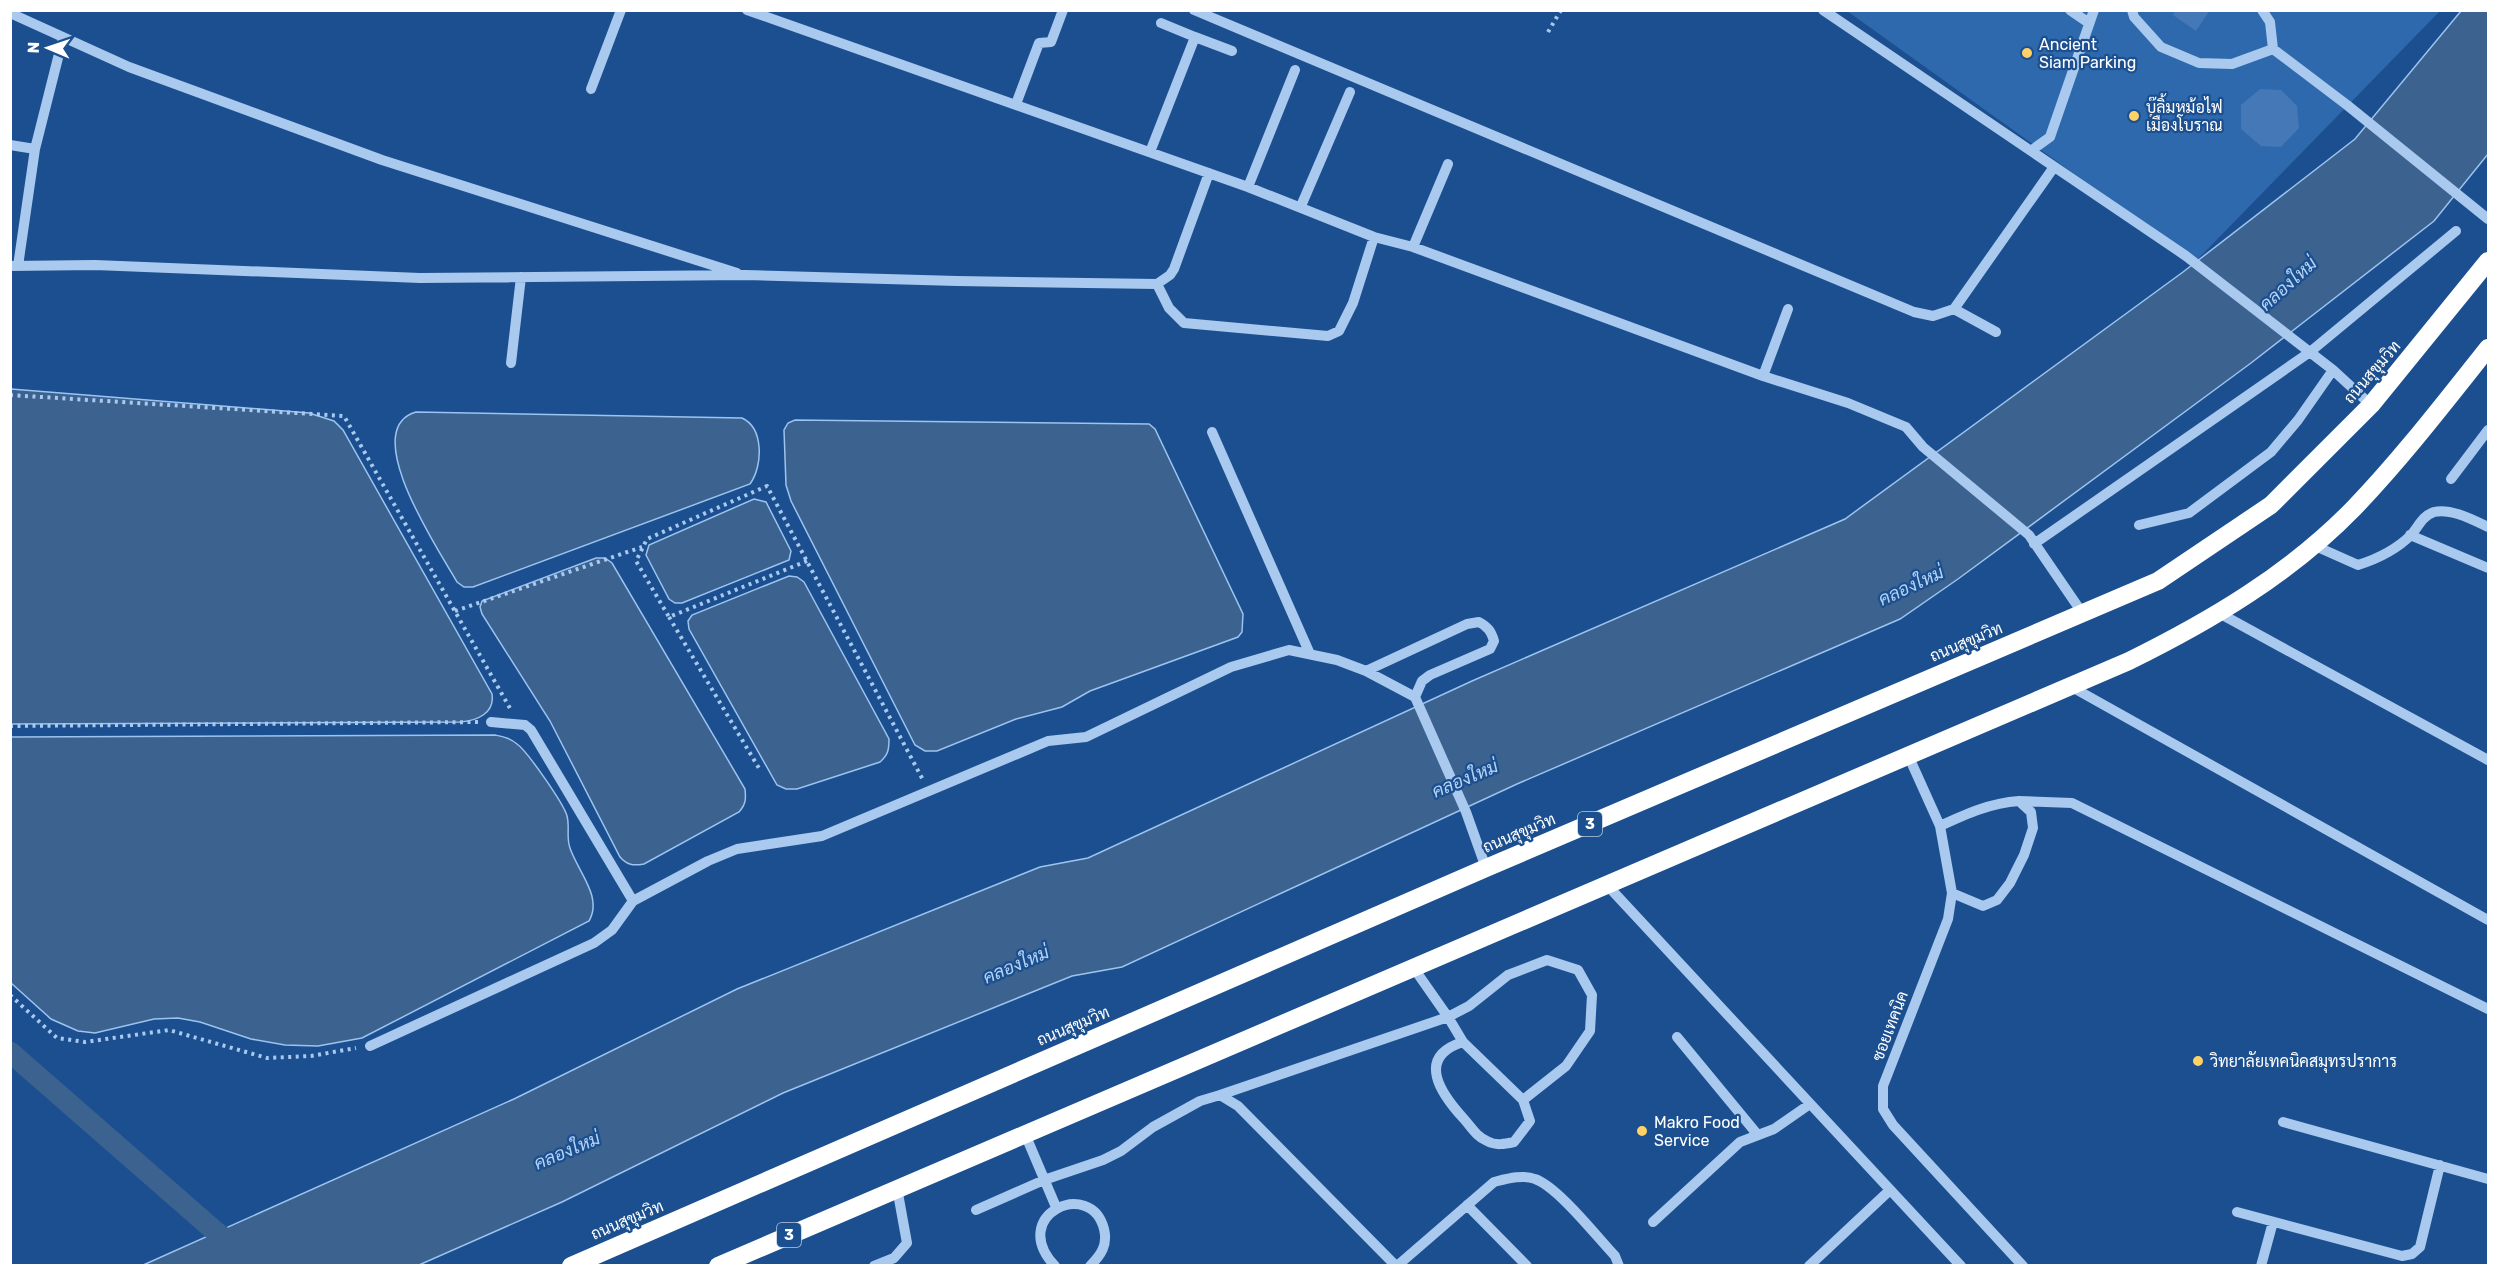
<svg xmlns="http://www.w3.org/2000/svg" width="2499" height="1276" viewBox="0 0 2499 1276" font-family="Rubik,Sarabun,sans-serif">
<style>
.green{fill:#2e69ad}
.water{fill:#3c6290;stroke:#9cc4f0;stroke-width:1.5}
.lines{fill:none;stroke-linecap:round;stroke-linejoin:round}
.canal{stroke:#3c6290;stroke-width:21}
.building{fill:#4478b7}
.path{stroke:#a9c9ee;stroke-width:4;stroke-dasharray:3 4.5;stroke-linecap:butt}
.minor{stroke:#a9c9ee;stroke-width:10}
.highway{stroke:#fff;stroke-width:18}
.poi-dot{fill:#ffd166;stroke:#1b4f8f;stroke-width:2}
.labels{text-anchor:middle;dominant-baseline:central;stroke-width:4.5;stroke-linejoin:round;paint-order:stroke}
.shield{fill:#1b4f8f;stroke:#bbcadd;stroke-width:1.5}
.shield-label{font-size:15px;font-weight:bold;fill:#fff}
.poi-label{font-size:16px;fill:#fff;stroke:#1b4f8f;text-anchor:start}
.street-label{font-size:16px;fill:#fff;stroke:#1b4f8f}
.water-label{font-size:18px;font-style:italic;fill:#b5d3f5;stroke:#1b4f8f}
</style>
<rect width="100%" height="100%" fill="#1b4f8f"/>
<path class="green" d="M1847,11H2440L2196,261Z"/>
<path class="water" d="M2461,11H2488V154L2434,221L2251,363L1958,579L1900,619L1517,784L1122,967L1072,976L783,1093L562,1202L419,1265L141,1266L514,1099L737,989L1040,867L1088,858L1472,681L1845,519L2183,272L2355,139Z
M11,389L309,413L334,421L343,430L492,694C495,713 477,721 460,722L11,724Z
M416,412L742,418C764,428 763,466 750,484L473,587H464L457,582C440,552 357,429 416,412Z
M795,420L1149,424L1155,429L1243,614L1242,632L1238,637L1090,691L1062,707L1016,719L937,751H925L915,745L791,501L786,485L784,430L788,423Z
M754,499L766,502L791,551L789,560L682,603H675L669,599L646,555L649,545Z
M596,558H605L612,563L745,789C746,799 746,804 739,812L644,864C633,866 627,865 620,857L550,721L482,614L480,607L482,601Z
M789,576L797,577L804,582L889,739C889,750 888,755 880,762L797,789H786L777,785L689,629L688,621L692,615Z
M495,735C504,737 510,738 517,744C527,751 564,804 567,816C570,827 566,838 570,848C578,872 603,897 589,921L362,1038L318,1046L285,1045L251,1039L200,1022L178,1018L154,1019L95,1033L78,1031L51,1019L11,983V737Z"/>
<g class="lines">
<path class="canal" d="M10,1052L216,1232L261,1266"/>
</g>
<path class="building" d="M2175,10H2210L2196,31L2173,15Z
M2260,89L2281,90L2297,106L2299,128L2281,147L2261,146L2241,129V105Z"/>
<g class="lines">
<path class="path" d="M1548,32L1561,10
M10,395L344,416L511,710
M807,561L669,617L636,561L647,539L767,486L923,780
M455,611L642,547
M669,617L760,770
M10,726L478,722
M10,995L57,1038L85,1042L169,1030L267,1058L311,1056L356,1048"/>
<path class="minor" d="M747,10L1248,187L1374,237L1413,247L1763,376L1848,403L1906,427L1923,447L2029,535L2083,614
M1194,10L1914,312L1933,316L1954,309L2054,167
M1823,10L2186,256L2333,370L2371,405
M2070,10L2089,23
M2132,10L2134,17L2161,47L2199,63L2232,64L2273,49
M2262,10L2270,22L2273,49L2347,105L2488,219
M10,13L129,67L382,160L737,273
M1161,23L1195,37
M591,89L621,10
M1016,104L1039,43L1051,42L1063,10
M10,145L35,149
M2032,150L2050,137L2094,10
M1150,152L1195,37L1232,51
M1248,187L1295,70
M1301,206L1350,92
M1413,247L1448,164
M10,266L95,265L420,278L746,275L957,281L1157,284L1170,275L1174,269L1209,173
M18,266L35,149L63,38
M1157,284L1169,308L1184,323L1328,336L1339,331L1353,303L1374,237
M1954,309L1996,332
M511,363L521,277
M1763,376L1788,309
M1212,432L1310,654
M2451,479L2488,430
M2139,525L2189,513L2271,452L2298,420L2333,370
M2410,535L2488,568
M2034,544L2310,352L2456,231
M2313,545L2358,565C2377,559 2397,549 2411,535C2419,526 2422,516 2434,512C2451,508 2473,520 2488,527
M2219,613L2488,760
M1366,671L1467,624L1479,622C1488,627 1491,631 1494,641L1490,649L1430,675L1422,681L1415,697L1466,812L1486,868
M2070,686L2488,920
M491,722L525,725L531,730L633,901
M1908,755L1940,826L1952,893L1948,919L1883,1086V1109L1893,1125L2023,1266
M2019,801L2072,803L2488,1009
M1940,826C1966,814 1990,803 2019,801L2031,812L2033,828L2024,855L2010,883L1997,900L1983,906L1952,893
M1607,885L1961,1266
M1413,967L1448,1017L1469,1006L1508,975L1547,960L1578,970L1592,995L1590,1031L1566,1066L1523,1100
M1677,1037L1757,1134
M370,1046L594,943L612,930L633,901L708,861L737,849L822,836L1048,741L1086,737L1231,667L1289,650L1337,660L1366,671L1415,697
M1220,1095L1448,1017L1463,1042L1523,1100L1530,1121L1514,1142C1505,1144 1496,1146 1487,1141C1476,1136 1472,1128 1464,1119C1441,1094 1415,1057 1463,1042
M2283,1122L2488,1179
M1025,1134L1056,1207
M1467,1205L1527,1266
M976,1210L1044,1180L1103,1160L1121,1151L1153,1127L1200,1101L1220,1095L1238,1106L1396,1266
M2237,1212L2402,1256L2412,1254L2420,1247L2440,1165
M1653,1222L1740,1142L1774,1129L1810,1104
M874,1266L894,1258L907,1243L897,1188
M1055,1266C1007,1215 1091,1177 1104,1229C1108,1245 1101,1255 1090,1266
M1397,1266L1494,1182C1506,1179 1523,1174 1535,1179C1558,1187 1597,1237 1615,1256L1619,1266
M1809,1266L1890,1190
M2261,1266L2273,1222"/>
<path class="highway" d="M571,1266L1486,868L2158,581L2271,505L2371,405L2488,261
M718,1266L2129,661C2210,621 2290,574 2354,508C2402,458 2445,402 2488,348"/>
</g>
<g class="poi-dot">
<circle cx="2027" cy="53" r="6"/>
<circle cx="2134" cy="116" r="6"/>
<circle cx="2198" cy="1061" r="6"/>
<circle cx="1642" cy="1131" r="6"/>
</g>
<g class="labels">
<g class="shield">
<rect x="1578" y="812" width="24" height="24" rx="4.5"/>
<rect x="777" y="1223" width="24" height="24" rx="4.5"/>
</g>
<g class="shield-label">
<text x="1590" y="824">3</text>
<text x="789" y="1235">3</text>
</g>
<g class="poi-label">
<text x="2039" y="44">Ancient<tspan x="2039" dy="18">Siam Parking</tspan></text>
<text x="2146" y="107">บู๊ลิ้มหม้อไฟ<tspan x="2146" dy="18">เมืองโบราณ</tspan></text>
<text x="2210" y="1061">วิทยาลัยเทคนิคสมุทรปราการ</text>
<text x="1654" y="1122">Makro Food<tspan x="1654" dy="18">Service</tspan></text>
</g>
<g class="street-label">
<text transform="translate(2372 372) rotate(-49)">ถนนสุขุมวิท</text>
<text transform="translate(1966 642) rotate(-23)">ถนนสุขุมวิท</text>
<text transform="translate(1519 833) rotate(-23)">ถนนสุขุมวิท</text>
<text transform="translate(1073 1026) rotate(-23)">ถนนสุขุมวิท</text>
<text transform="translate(1890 1026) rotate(-69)">ซอยเทคนิค</text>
<text transform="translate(627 1220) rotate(-23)">ถนนสุขุมวิท</text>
</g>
<g class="water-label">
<text transform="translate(2288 284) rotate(-42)">คลองใหม่</text>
<text transform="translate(1911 586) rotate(-25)">คลองใหม่</text>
<text transform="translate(1465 779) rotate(-23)">คลองใหม่</text>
<text transform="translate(1016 965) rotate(-23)">คลองใหม่</text>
<text transform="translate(567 1151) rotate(-23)">คลองใหม่</text>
</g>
</g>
<rect width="2499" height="1276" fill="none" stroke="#ffffff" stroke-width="24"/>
<g transform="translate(48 48) rotate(272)" stroke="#1b4f8f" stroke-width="4.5" paint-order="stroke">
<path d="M0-4.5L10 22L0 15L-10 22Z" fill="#ffffff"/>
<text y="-9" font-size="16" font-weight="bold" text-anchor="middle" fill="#ffffff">N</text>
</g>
</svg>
